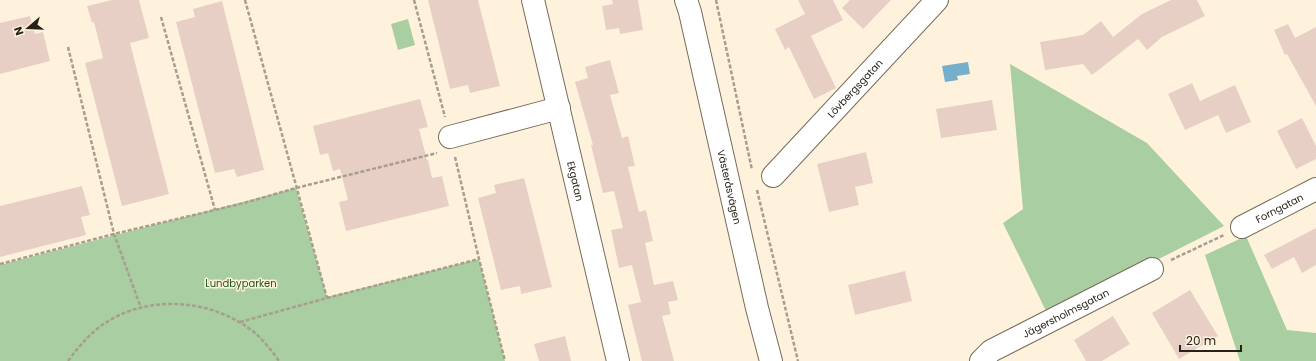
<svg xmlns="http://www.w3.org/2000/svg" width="1316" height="361" viewBox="0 0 1316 361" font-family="Poppins,sans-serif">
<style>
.green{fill:#a8cea1}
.water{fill:#74b0cc}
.building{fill:#e8cfc6}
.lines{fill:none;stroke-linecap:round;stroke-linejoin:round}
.minor-casing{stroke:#776c5a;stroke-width:24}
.path{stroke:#a89e8e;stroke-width:2.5;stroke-dasharray:4 2;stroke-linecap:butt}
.minor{stroke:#fff;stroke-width:22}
.labels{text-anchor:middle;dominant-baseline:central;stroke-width:3;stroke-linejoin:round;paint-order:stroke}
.street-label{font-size:10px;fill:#262119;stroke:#fff2dd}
.park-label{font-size:10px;fill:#21541a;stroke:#fff2dd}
</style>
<rect width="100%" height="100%" fill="#fff2dd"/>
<path class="green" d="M408,19L415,45L398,50L391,24Z
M1010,64L1147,143L1224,226L1048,315L1003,223L1023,209Z
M296,188L327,297L479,259L505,361H0V265Z
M1246,236L1287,330L1316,333V361H1240L1205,255Z"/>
<path class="water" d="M968,62L970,74L957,76L958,80L945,82L942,66Z"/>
<path class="building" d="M112,0H139L149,38L130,43L169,194L122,206L85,63L103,58L94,22L92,23L87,6Z
M428,0H478L500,86L470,93L468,85L450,89Z
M612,0H638L643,30L620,34L619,28L606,30L602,6L613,4Z
M798,0H833L843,20L811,36L836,88L814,99L789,47L785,50L775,29L805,14Z
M850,0H891L863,29L842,8Z
M1171,0H1197L1205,16L1162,37L1147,50L1138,39L1092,75L1083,64L1045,70L1040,42L1083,35L1101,21L1113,37L1142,14Z
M222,1L264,170L237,177L234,169L215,173L176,22L195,17L193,9Z
M30,16L35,34L43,32L50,61L0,74V23Z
M1288,24L1295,38L1316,27V106L1287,54L1285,55L1274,30Z
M610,60L619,93L610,95L622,138L628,136L635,166L628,167L639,212L646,210L653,241L645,243L654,285L673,281L678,300L668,302L671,314L662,316L674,361H642L628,305L641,302L632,265L619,268L611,230L623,228L614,191L603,193L591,145H593L575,82L588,78L585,67Z
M1192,83L1200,101L1235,85L1251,122L1226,133L1218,115L1185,130L1168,94Z
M420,99L428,127L419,129L427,160H428L432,178L442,176L449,206L346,231L339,202L348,200L340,169L333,171L328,153L320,155L313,126Z
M992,100L997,130L941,138L936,109Z
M1302,118L1316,146V159L1296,169L1277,131Z
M866,152L873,183L855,187L859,205L829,212L817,164Z
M524,178L552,287L521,294L520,286L501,290L478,198L496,193L494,185Z
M82,186L90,215L81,217L86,235L0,257V206Z
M1316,228V265L1302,273L1294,257L1272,269L1264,255Z
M905,271L912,301L855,315L848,285Z
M1190,290L1218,336L1179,359L1152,313Z
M1113,316L1130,344L1102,361H1086L1074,340Z
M565,336L571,361H539L534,344Z"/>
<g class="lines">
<defs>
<g id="minor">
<path id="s1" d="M533,0L618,361"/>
<path id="s2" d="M686,0L690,12L757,308L771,361"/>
<path d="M450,137L559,108"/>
<path id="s3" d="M773,176L937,0"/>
<path id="s4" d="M1242,227L1316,189"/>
<path id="s5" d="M981,361L991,351L1152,269"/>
</g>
</defs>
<use href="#minor" class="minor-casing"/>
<path class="path" d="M245,0L327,298
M414,0L445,117
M716,0L752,170
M161,17L215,210
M68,47L114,234L141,308
M455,157L479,259L505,361
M757,190L798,361
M1171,260L1224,235
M0,264L114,234L244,203L296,188L437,153
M240,322L327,298L479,259
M68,361C77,349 85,339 97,329C142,293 211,297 255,333C264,341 272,351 279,361"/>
<use href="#minor" class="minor"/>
</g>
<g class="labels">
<g class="street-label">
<text stroke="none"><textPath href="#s3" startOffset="120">Lövbergsgatan</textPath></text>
<text stroke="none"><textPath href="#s1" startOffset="186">Ekgatan</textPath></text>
<text stroke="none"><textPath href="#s2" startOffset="192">Västeråsvägen</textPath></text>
<text stroke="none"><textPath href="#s4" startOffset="42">Forngatan</textPath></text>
<text stroke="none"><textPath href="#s5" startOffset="98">Jägersholmsgatan</textPath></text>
</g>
<g class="park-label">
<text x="241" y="283">Lundbyparken</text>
</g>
</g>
<g transform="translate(28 28) rotate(251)" stroke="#fff2dd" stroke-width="3" paint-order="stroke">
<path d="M0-3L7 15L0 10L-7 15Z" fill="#262119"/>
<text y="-6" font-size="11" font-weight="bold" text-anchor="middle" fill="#262119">N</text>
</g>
<path d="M1180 345v6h61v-6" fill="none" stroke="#262119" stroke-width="2"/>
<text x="1186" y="345" font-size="12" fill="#262119" stroke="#fff2dd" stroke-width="3" paint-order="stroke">20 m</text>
</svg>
